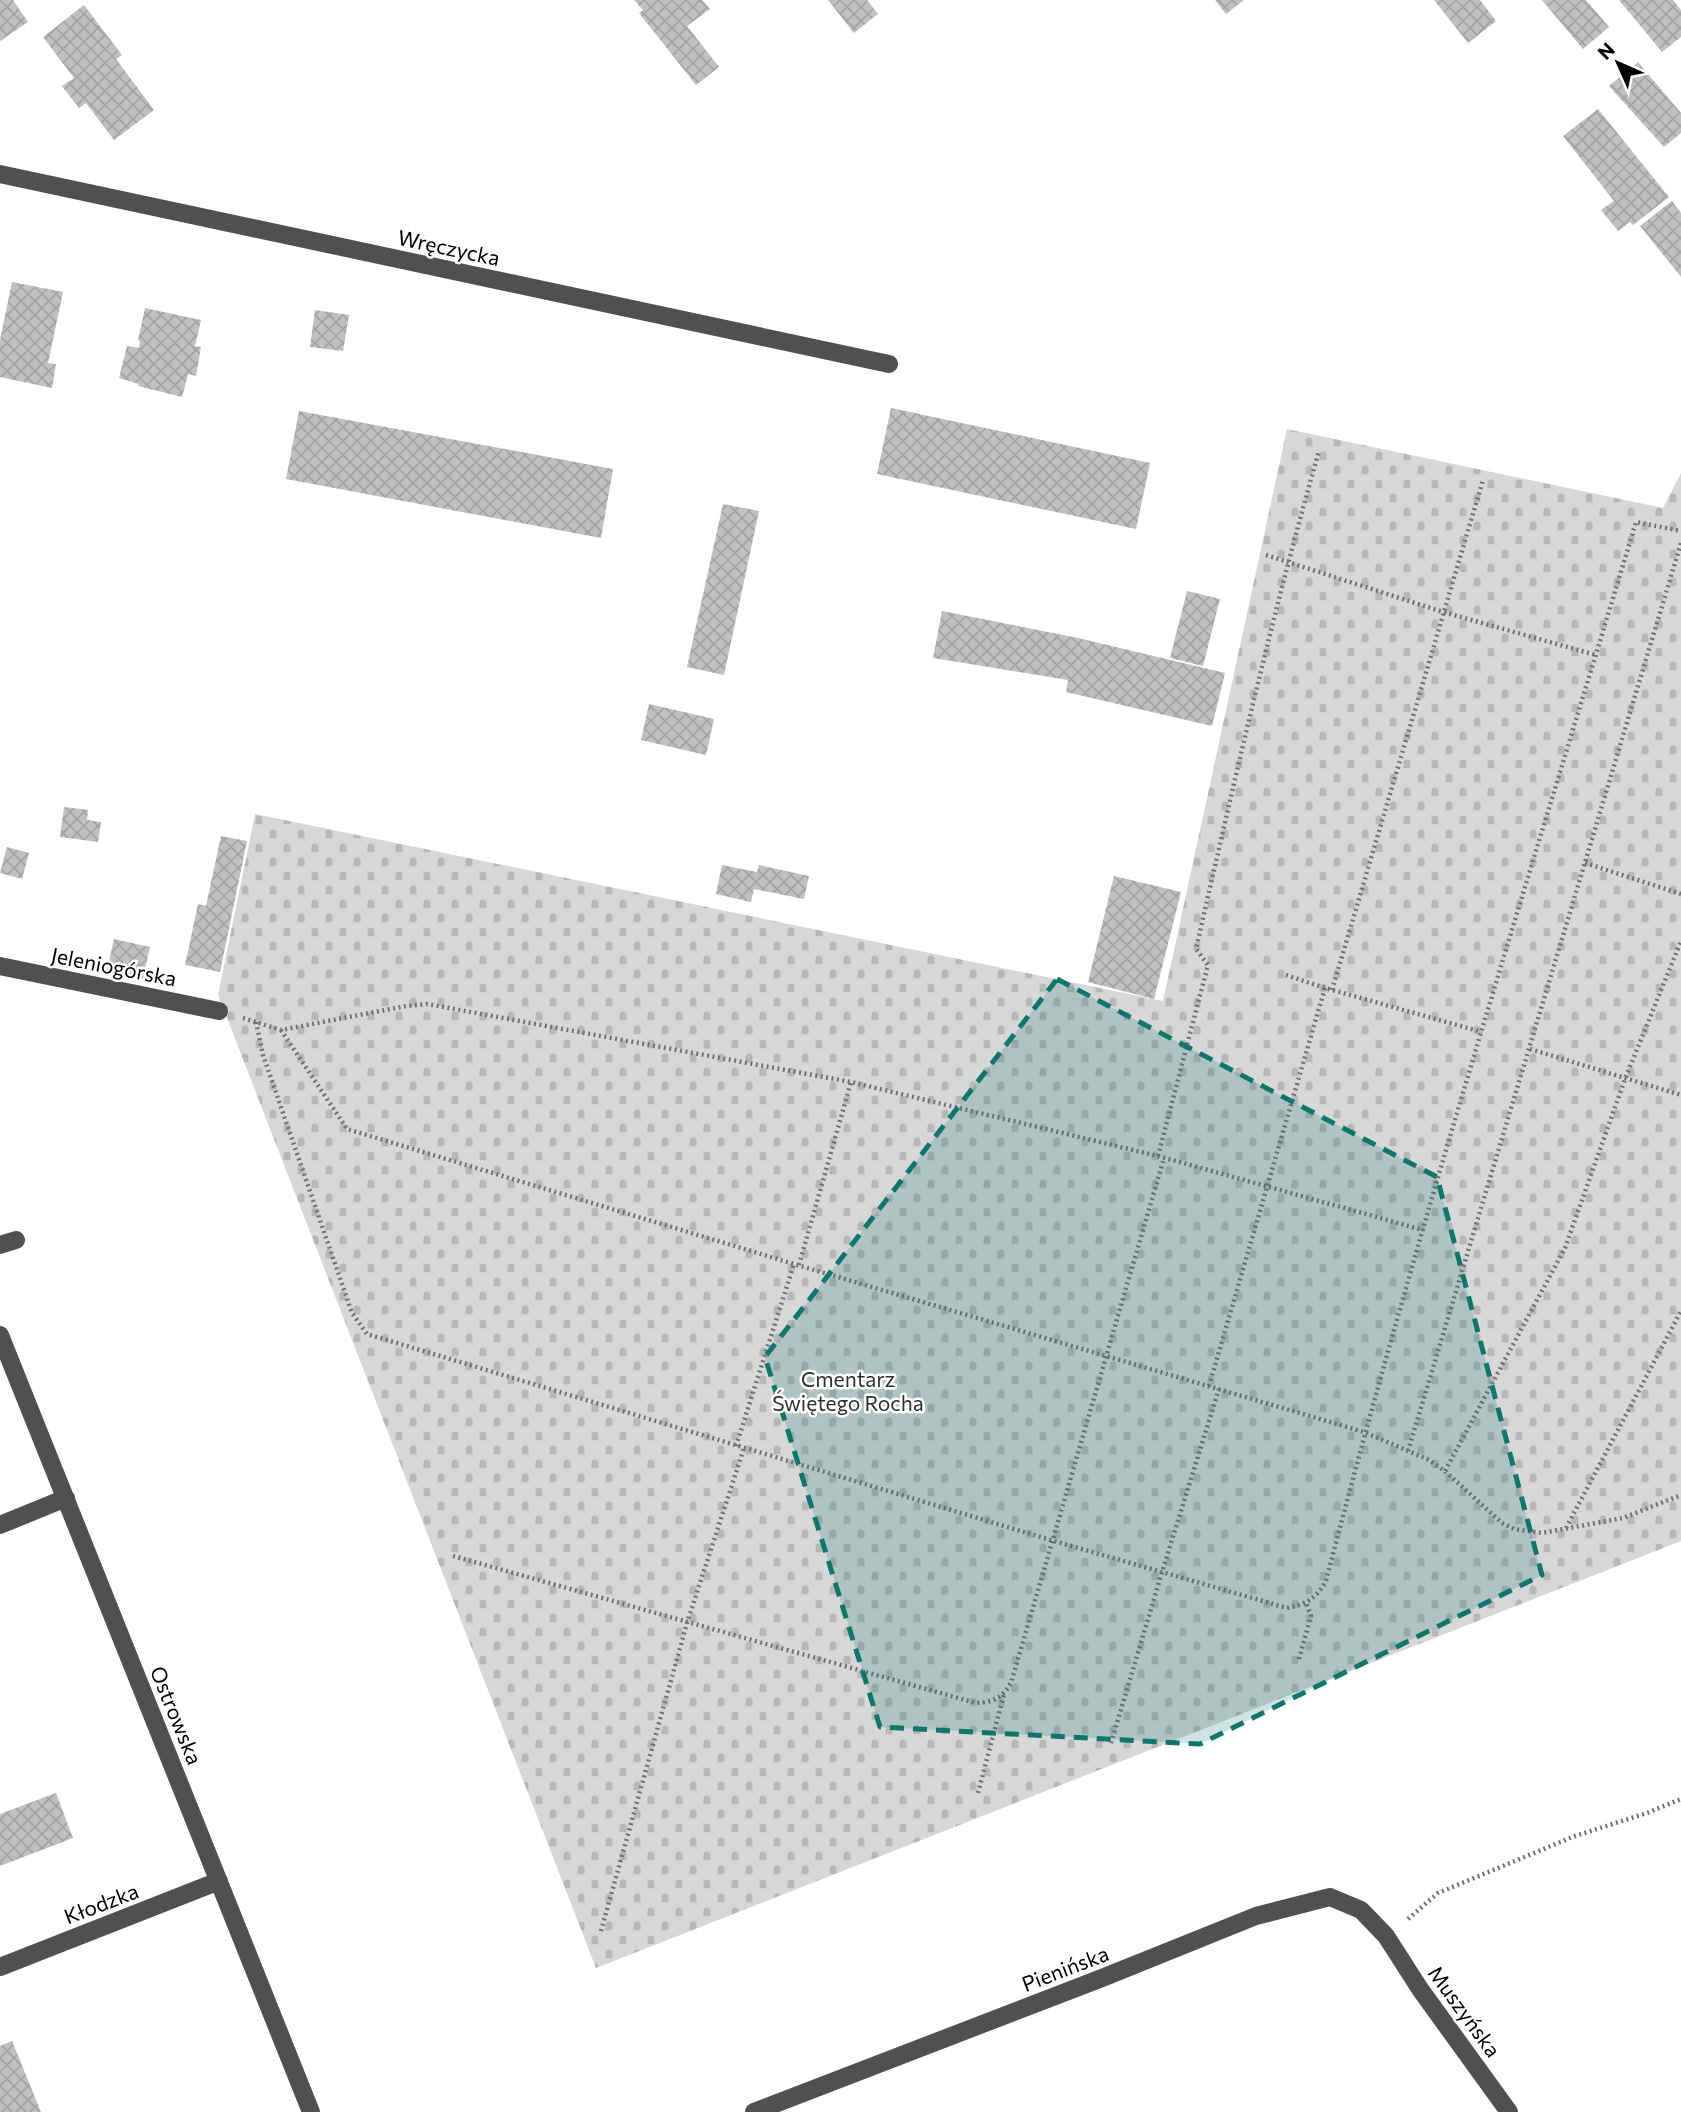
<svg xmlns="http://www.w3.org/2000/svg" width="1681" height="2112" viewBox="0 0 1681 2112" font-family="Commissioner,sans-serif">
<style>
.cemetery{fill:url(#cemetery-stones)}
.building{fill:url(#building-cross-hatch)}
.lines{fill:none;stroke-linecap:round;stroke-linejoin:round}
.path{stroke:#727272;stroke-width:4.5;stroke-dasharray:2 3.5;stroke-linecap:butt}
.minor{stroke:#505050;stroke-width:18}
.marked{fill:#0f766e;fill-opacity:0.2;stroke:#0f766e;stroke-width:5;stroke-dasharray:14 9;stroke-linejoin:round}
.labels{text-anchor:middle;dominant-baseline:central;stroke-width:5;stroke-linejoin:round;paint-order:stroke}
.street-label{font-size:21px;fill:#000;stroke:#fff}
.park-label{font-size:21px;fill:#2e2e2e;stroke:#fff}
</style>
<defs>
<pattern id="cemetery-stones" width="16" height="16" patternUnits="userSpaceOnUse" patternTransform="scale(1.75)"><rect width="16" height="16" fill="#d7d7d7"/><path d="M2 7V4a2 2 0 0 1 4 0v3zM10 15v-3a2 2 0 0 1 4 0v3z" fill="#b7b7b7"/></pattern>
<pattern id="building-cross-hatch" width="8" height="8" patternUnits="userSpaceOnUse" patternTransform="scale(1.75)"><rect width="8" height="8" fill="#c0c0c0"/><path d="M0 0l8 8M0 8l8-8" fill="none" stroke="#a3a3a3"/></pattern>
</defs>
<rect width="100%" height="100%" fill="#fff"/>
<path class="cemetery" d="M1287,429L1663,508L1681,473V1541L596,1968L218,995L255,814L1163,1001Z"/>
<path class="building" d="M0,0H13L28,22L0,41Z
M634,0H702L710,9L687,26L719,67L696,85L639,13L643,10Z
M828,0H867L878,14L854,33Z
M1215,0H1244L1226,14Z
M1434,0H1480L1496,21L1468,43Z
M1542,0H1586L1609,27L1583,49Z
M1619,0H1673L1681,10V37L1662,52Z
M84,5L122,55L116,59L154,110L114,140L86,103L79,108L62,86L74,78L43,37Z
M1638,62L1681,113V133L1664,147L1609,86Z
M1598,109L1669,197L1633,225L1630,222L1618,231L1601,210L1614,201L1563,136Z
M1672,201L1681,213V277L1640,226Z
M12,282L63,292L48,363L56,364L52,388L0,377V340Z
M145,308L201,320L195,346L201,347L196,376L188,374L182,397L138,386L139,384L119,378L127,346L139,348L140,341L138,340Z
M315,310L349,315L343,351L310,347Z
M891,408L1150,463L1136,529L877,474Z
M299,411L613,469L601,538L286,479Z
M723,504L759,511L724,675L687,667Z
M1187,591L1220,599L1203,666L1170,658Z
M942,611L1078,638L1225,673L1212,726L1066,692L1068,680L933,658Z
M649,704L714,719L706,755L641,740Z
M64,807L88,810L87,820L101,822L98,842L60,837Z
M221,836L247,841L220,972L185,965L198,904L206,906Z
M7,847L29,853L22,879L0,873Z
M722,865L757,872L759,865L809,876L804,899L754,889L751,902L716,894Z
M1114,876L1181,892L1154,999L1088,982Z
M114,939L150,947L143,978L107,970Z
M56,1793L73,1838L0,1866V1814Z
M12,2041L41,2112H0V2046Z"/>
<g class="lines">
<path class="path" d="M1266,555L1443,612L1596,655
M1585,863L1681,894
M1286,975L1325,988L1482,1032
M1332,990L1483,480
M243,1018L281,1030L406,1006L427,1004L851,1082L1158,1156L1423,1230
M256,1022L263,1055L352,1313L367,1334L1054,1541L1287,1608C1305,1605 1317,1598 1326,1581C1418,1225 1530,874 1636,522L1681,531
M281,1030L347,1129L794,1264L1364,1432L1427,1459L1445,1471L1502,1523L1514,1529L1542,1533L1623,1518L1681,1495
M1530,1049L1681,1095
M1158,1156L1208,965L1196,949C1234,782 1272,615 1319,451
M799,1265L851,1082
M1209,1386L1325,988
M736,1446L794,1264
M1408,1451L1681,543
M1445,1471L1565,1248L1625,1079L1681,941
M1566,1528L1681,1311
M453,1556L976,1703C994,1702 1002,1698 1011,1683L1164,1158
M1299,1659L1311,1616L1306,1603
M1111,1743L1162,1572L1219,1389
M978,1793L1004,1694
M1408,1919L1438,1893L1575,1836L1647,1813L1681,1799
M601,1931L687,1623L744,1448"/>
<path class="minor" d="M0,174L889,364
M0,966L219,1011
M0,1245L16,1240
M0,1335L311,2112
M0,1525L66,1498
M0,1967L219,1881
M754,2112L1102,1978L1256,1916L1330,1897L1361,1910L1386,1936L1420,1989L1509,2112"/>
</g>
<path class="marked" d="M1057,979L1437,1177L1542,1575L1200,1744L880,1727L765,1357Z"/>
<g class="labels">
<g class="street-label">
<text transform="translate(449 247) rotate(12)">Wręczycka</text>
<text transform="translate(114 966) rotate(11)">Jeleniogórska</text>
<text transform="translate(177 1715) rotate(68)">Ostrowska</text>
<text transform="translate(101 1903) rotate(-21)">Kłodzka</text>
<text transform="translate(1065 1968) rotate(-21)">Pienińska</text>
<text transform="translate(1465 2011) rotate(54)">Muszyńska</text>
</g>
<g class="park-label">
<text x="848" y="1378">Cmentarz<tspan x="848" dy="24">Świętego Rocha</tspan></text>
</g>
</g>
<g transform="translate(1618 63) rotate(315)" stroke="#ffffff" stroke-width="5" paint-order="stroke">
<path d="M0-5L12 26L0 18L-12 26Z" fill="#000000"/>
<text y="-10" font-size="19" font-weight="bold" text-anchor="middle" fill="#000000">N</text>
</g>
</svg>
